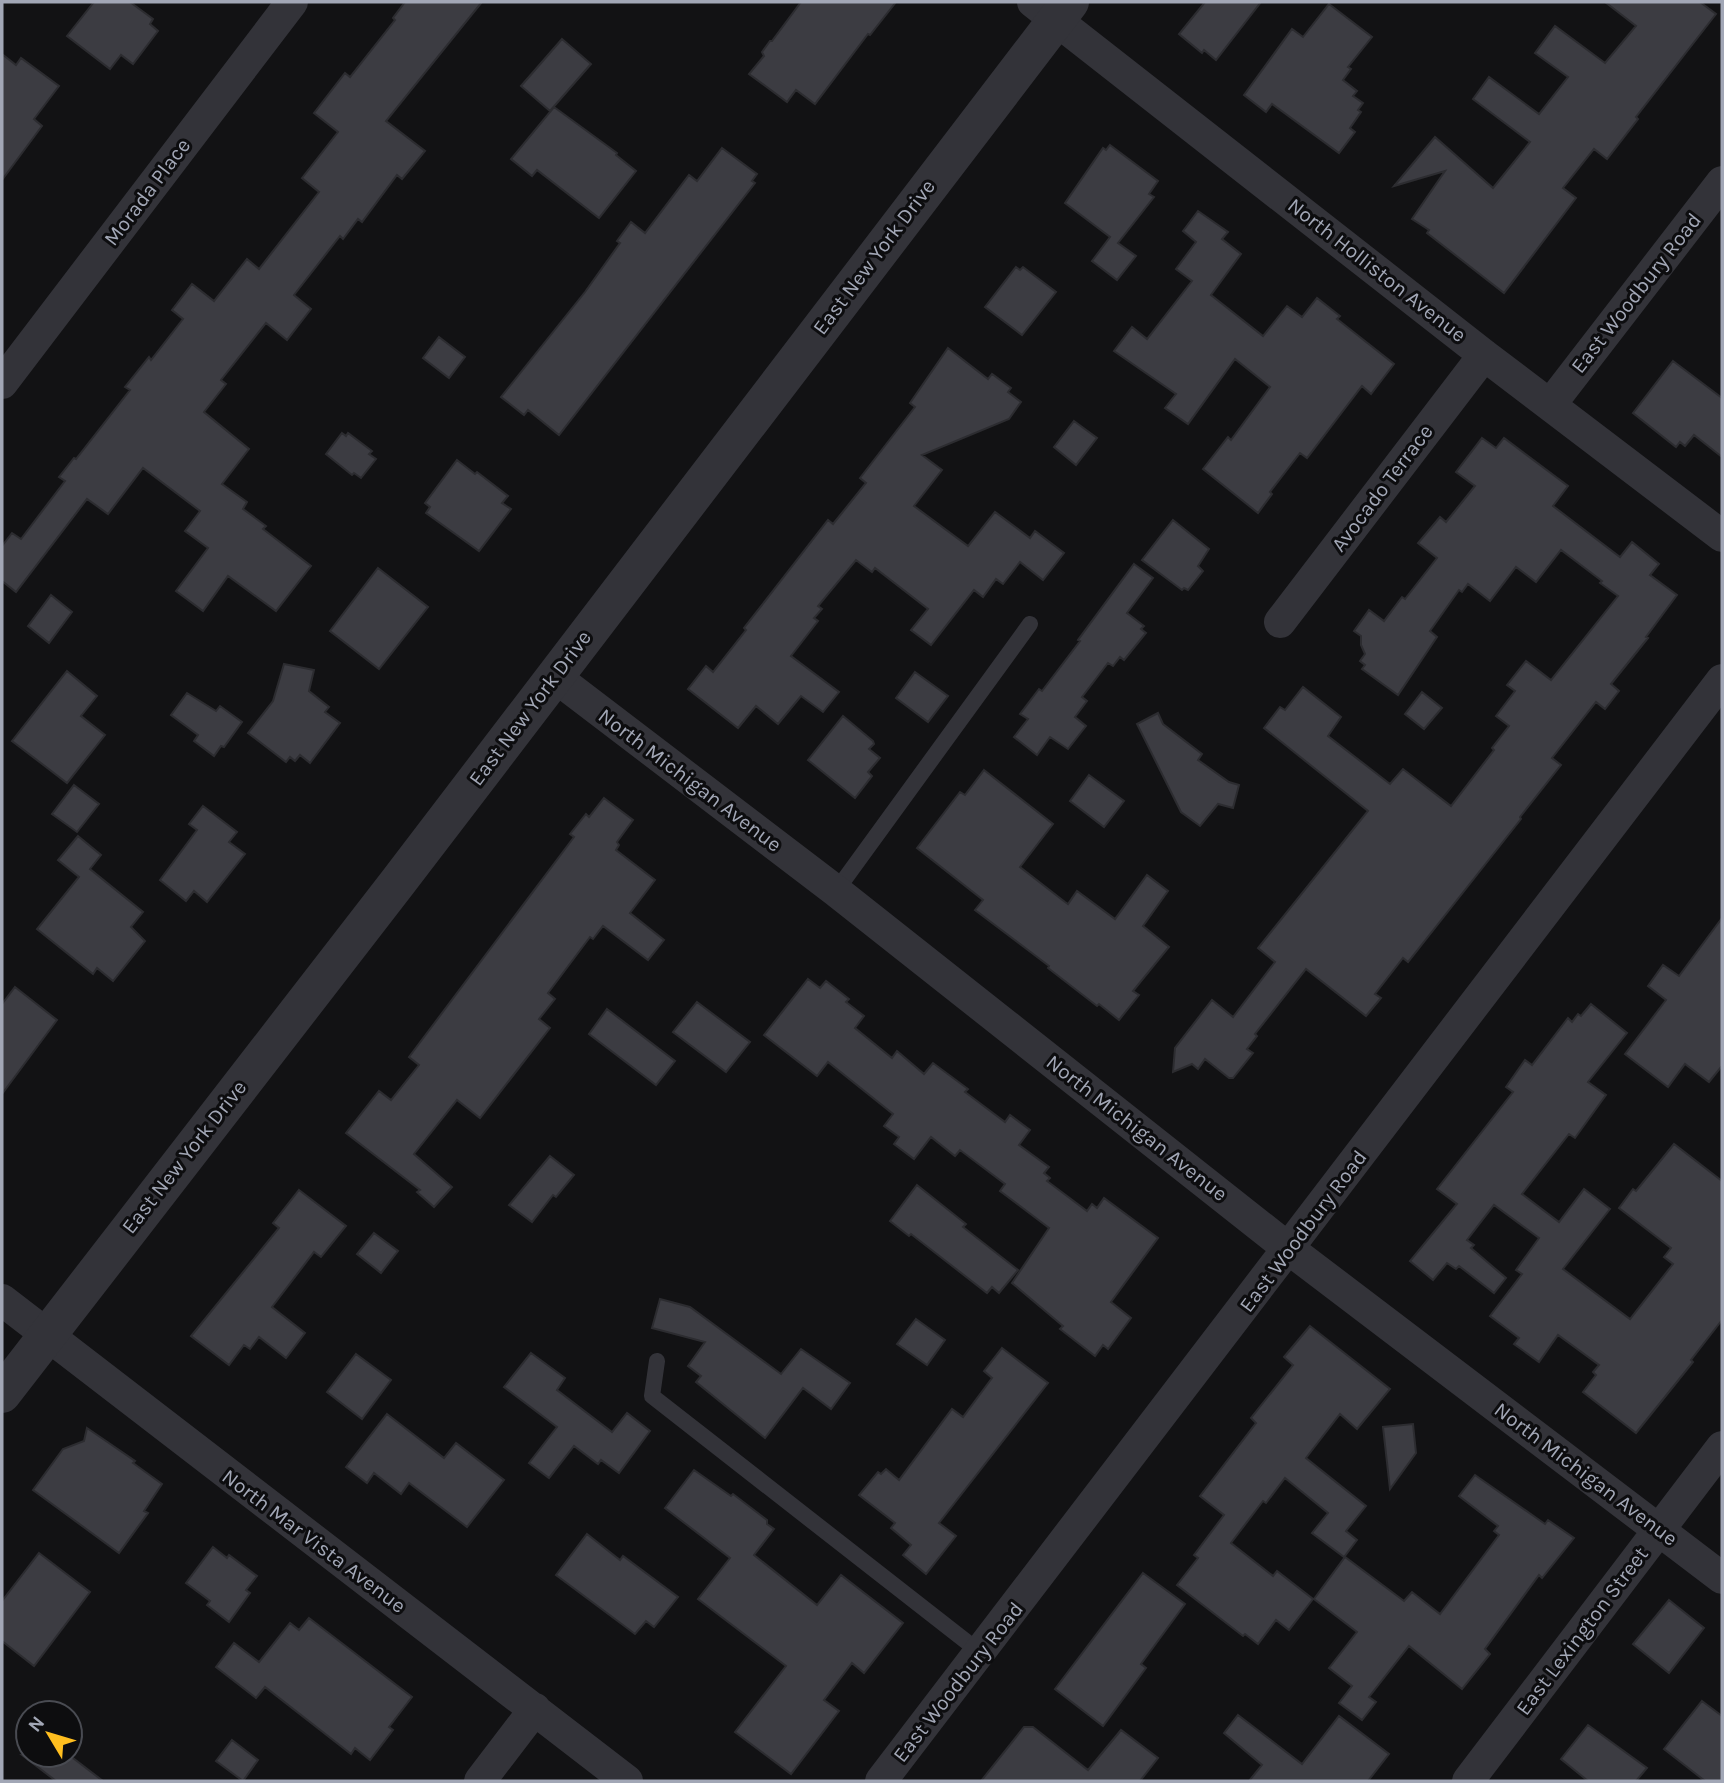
<svg xmlns="http://www.w3.org/2000/svg" width="1724" height="1783" viewBox="0 0 1724 1783" font-family="Karla,sans-serif">
<style>
.building{fill:#3c3c42;stroke:#2c2c30;stroke-width:2}
.lines{fill:none;stroke-linecap:round;stroke-linejoin:round}
.service{stroke:#333339;stroke-width:16}
.minor{stroke:#333339;stroke-width:32}
.tertiary{stroke:#333339;stroke-width:38}
.labels{text-anchor:middle;dominant-baseline:central;stroke-width:6;stroke-linejoin:round;paint-order:stroke}
.street-label{font-size:21px;fill:#a2a7b6;stroke:#0d0d0f}
</style>
<rect width="100%" height="100%" fill="#121214"/>
<path class="building" d="M94,2H130L153,19L150,24L158,31L133,64L121,55L110,69L67,36Z
M405,2H482L386,121L425,151L402,179L397,175L362,222L358,219L343,239L340,236L294,295L311,309L287,340L266,323L221,380L226,384L204,412L249,449L222,484L247,502L243,509L266,526L263,529L311,566L276,611L228,576L203,611L176,591L208,548L185,531L200,511L143,468L108,514L87,499L16,592L2,581V546L12,533L21,539L65,481L59,477L74,458L76,459L130,390L125,387L149,357L151,360L183,319L172,310L192,284L214,301L247,259L259,269L319,192L302,178L338,132L314,113L345,73L350,77L395,20L393,18Z
M801,2H896L870,35L868,34L815,104L796,90L787,102L749,74L764,56L762,52L770,41H772Z
M1205,2H1261L1216,60L1204,50L1202,53L1179,34Z
M1605,2H1700L1716,14L1636,117L1638,119L1607,159L1594,149L1563,188L1576,198L1504,293L1427,233L1429,230L1412,219L1445,171L1394,186L1435,137L1493,188L1530,142L1473,99L1489,77L1539,114L1568,77L1535,53L1555,26L1605,63L1636,26Z
M1329,4L1372,37L1348,67L1351,69L1343,80L1357,91L1353,96L1363,103L1358,110L1361,112L1350,128L1355,132L1339,153L1272,104L1266,112L1244,95L1292,29L1303,37Z
M562,39L591,64L550,111L521,86Z
M2,54L16,65L21,58L59,86L34,119L42,126L2,180Z
M554,107L617,153L616,155L636,171L599,218L537,170L532,176L511,159Z
M1110,145L1158,181L1149,194L1154,197L1118,243L1136,256L1117,280L1092,261L1110,237L1065,203L1103,148L1106,150Z
M722,148L757,174L752,181L755,183L559,435L528,410L524,415L501,397L585,292L620,243L617,241L631,222L645,233L689,175L697,181Z
M1198,211L1228,232L1222,239L1241,254L1211,295L1263,336L1287,306L1302,317L1317,298L1340,316L1337,319L1394,364L1371,394L1362,386L1307,458L1300,453L1270,492L1272,494L1258,513L1203,469L1228,437L1231,440L1270,387L1235,359L1188,424L1165,408L1176,394L1114,351L1132,327L1147,339L1192,281L1176,269L1196,242L1183,231Z
M1016,267L1020,270L1023,267L1056,292L1022,335L985,307Z
M439,337L465,357L449,378L423,358Z
M948,348L988,379L992,374L1011,388L1008,392L1021,402L1009,419L922,455L942,470L914,506L968,546L995,512L1030,538L1035,531L1064,553L1043,580L1020,562L1003,584L996,579L983,597L974,590L931,645L911,630L928,609L875,568L872,572L856,560L818,606L822,609L814,618L818,621L791,656L839,692L823,712L801,696L778,724L756,706L738,728L688,689L706,666L713,672L746,630L744,628L828,520L833,524L866,483L860,478L915,407L910,403Z
M1673,361L1722,398V457L1694,435L1685,446L1680,442L1676,447L1633,413Z
M1074,421L1097,438L1076,465L1054,447Z
M342,433L346,436L348,433L372,451L369,454L376,459L361,478L354,473L352,475L326,454Z
M1482,438L1496,448L1504,438L1568,486L1553,506L1620,557L1632,542L1659,564L1650,575L1677,595L1646,637L1648,638L1611,684L1619,691L1605,709L1596,702L1552,758L1561,765L1520,817L1521,819L1408,962L1403,958L1375,994L1381,998L1366,1016L1306,969L1255,1034L1257,1036L1247,1049L1253,1053L1233,1078H1229L1205,1059L1198,1069L1192,1064L1173,1072L1175,1048L1212,1000L1233,1017L1275,962L1258,948L1368,811L1264,728L1280,707L1285,710L1303,687L1341,717L1328,736L1390,784L1403,769L1451,806L1494,750L1492,748L1509,726L1496,716L1515,691L1507,685L1526,661L1551,680L1618,596L1600,583L1602,581L1561,550L1536,582L1516,567L1490,601L1468,584L1462,592L1459,590L1430,631L1437,637L1398,695L1362,669L1365,665L1360,661L1365,654L1361,645V636L1354,631L1369,610L1384,621L1402,597L1405,599L1437,558L1418,543L1440,517L1446,522L1475,486L1456,472Z
M457,460L475,474L477,472L508,496L502,503L511,509L479,551L426,513L430,507L425,503Z
M1173,520L1209,549L1198,566L1203,571L1188,590L1184,588L1182,590L1142,560Z
M1134,564L1153,578L1127,613L1144,626L1141,629L1146,633L1124,660L1120,657L1113,666L1108,663L1082,697L1087,701L1075,717L1086,726L1068,749L1050,737L1037,755L1014,737L1028,719L1020,714L1039,689L1042,691L1080,641L1078,640Z
M378,568L428,607L379,669L330,631Z
M51,595L72,612L49,643L28,626Z
M284,664L314,670L309,691L329,707L325,712L340,723L310,763L300,755L295,761L290,757L286,762L248,733L273,701Z
M67,671L97,696L81,716L105,735L67,783L12,741Z
M915,672L948,696L928,722L896,698Z
M1422,692L1442,708L1424,729L1405,714Z
M187,693L216,711L220,706L242,722L224,747L221,746L214,756L194,741L198,735L171,715Z
M1158,713L1163,724L1202,754L1198,760L1229,782L1239,785L1233,808L1218,804L1200,826L1181,812L1137,724Z
M843,716L873,741L874,744L869,749L880,758L868,772L872,776L855,798L808,760Z
M984,770L1053,824L1020,867L1065,902L1068,904L1077,891L1115,919L1147,875L1168,891L1143,926L1169,947L1133,991L1139,995L1119,1020L1099,1004L1097,1006L1048,968L1049,966L975,910L983,900L917,848L960,792L965,795Z
M1089,775L1124,801L1104,827L1070,801Z
M74,785L99,804L77,832L52,814Z
M604,798L633,820L617,842L619,845L616,850L655,880L630,913L664,940L648,960L603,926L593,939L590,937L548,993L555,999L539,1019L550,1028L480,1118L457,1100L414,1154L452,1187L434,1207L417,1192L420,1190L346,1133L379,1091L391,1100L419,1065L409,1057L574,837L570,834L586,814L589,817Z
M203,806L237,832L229,842L245,854L207,902L194,891L186,901L160,880L197,830L189,824Z
M78,836L101,855L90,869L143,912L131,927L145,941L113,981L97,968L93,974L37,929L79,877L58,860Z
M1722,918V1066L1709,1082L1685,1064L1668,1087L1625,1054L1666,1000L1648,986L1663,965L1679,976Z
M808,979L820,988L826,981L849,999L846,1002L864,1016L855,1028L892,1058L897,1051L924,1074L933,1063L968,1089L965,1092L1005,1122L1010,1115L1030,1130L1019,1145L1049,1167L1044,1173L1050,1178L1047,1181L1087,1211L1092,1204L1097,1208L1104,1198L1158,1238L1111,1302L1131,1318L1108,1349L1103,1345L1095,1356L1060,1329L1063,1326L1012,1283L1049,1228L1000,1191L1005,1184L960,1150L955,1156L931,1137L914,1159L894,1144L899,1137L884,1126L893,1114L828,1062L817,1076L764,1035Z
M15,987L57,1020L2,1094V1004Z
M697,1002L750,1042L726,1072L673,1032Z
M1591,1004L1627,1033L1588,1082L1606,1095L1575,1138L1569,1134L1522,1194L1559,1222L1584,1189L1610,1209L1563,1269L1630,1319L1673,1264L1664,1257L1671,1248L1619,1208L1633,1189L1636,1191L1674,1144L1722,1181V1320L1691,1360L1693,1362L1636,1433L1583,1392L1596,1375L1593,1372L1599,1365L1558,1335L1539,1362L1514,1344L1519,1338L1490,1316L1522,1274L1516,1270L1539,1238L1494,1205L1467,1240L1474,1245L1471,1248L1506,1278L1494,1293L1459,1266L1456,1269L1447,1263L1433,1280L1410,1261L1457,1204L1437,1189L1513,1092L1506,1087L1525,1060L1532,1065L1568,1018L1572,1022L1578,1014L1581,1016Z
M607,1009L675,1061L656,1085L589,1034Z
M550,1156L574,1175L556,1197L553,1195L532,1222L509,1205Z
M917,1185L966,1224L963,1227L1018,1270L999,1293L992,1287L987,1293L911,1234L909,1236L890,1221Z
M299,1190L346,1226L321,1257L314,1252L272,1307L305,1333L286,1358L259,1337L250,1349L244,1345L229,1365L191,1336L279,1228L273,1223Z
M374,1233L398,1251L381,1273L357,1254Z
M660,1299L690,1307L781,1374L801,1349L850,1383L831,1409L803,1388L765,1438L696,1382L701,1376L688,1366L705,1342L652,1328Z
M916,1319L945,1340L927,1365L897,1344Z
M1310,1326L1390,1389L1357,1429L1340,1414L1306,1458L1366,1506L1346,1531L1357,1540L1344,1557L1312,1533L1328,1513L1285,1478L1266,1503L1263,1501L1231,1543L1273,1576L1277,1571L1313,1599L1289,1630L1276,1620L1258,1644L1245,1634L1243,1636L1177,1585L1198,1558L1194,1555L1224,1515L1200,1496L1256,1423L1251,1418L1293,1365L1284,1357Z
M1002,1348L1048,1383L939,1523L956,1536L926,1574L903,1555L911,1545L891,1528L895,1523L859,1495L878,1472L881,1474L886,1469L899,1480L952,1409L963,1417L992,1378L984,1371Z
M531,1353L565,1378L557,1390L612,1432L627,1413L650,1431L619,1473L601,1460L598,1464L574,1446L549,1478L529,1463L557,1427L504,1387Z
M356,1354L391,1380L362,1419L327,1392Z
M387,1414L444,1458L456,1443L504,1480L467,1527L409,1483L401,1494L374,1473L367,1483L346,1467Z
M1413,1424L1416,1453L1390,1489L1383,1427Z
M87,1428L135,1461L133,1463L162,1484L144,1511L148,1513L119,1553L33,1490L63,1449L84,1441Z
M694,1470L731,1496L733,1494L767,1520V1524L774,1529L754,1555L817,1605L841,1575L903,1623L864,1673L852,1663L824,1700L839,1711L791,1774L735,1732L786,1666L698,1599L730,1558L665,1508Z
M1475,1475L1545,1524L1548,1520L1574,1538L1542,1578L1539,1575L1485,1649L1490,1654L1462,1689L1409,1646L1369,1697L1376,1702L1362,1720L1339,1703L1352,1686L1329,1668L1357,1632L1314,1599L1345,1557L1404,1601L1412,1592L1440,1614L1499,1535L1494,1531L1498,1526L1459,1496Z
M587,1534L620,1560L623,1556L678,1597L654,1627L646,1621L635,1634L556,1575Z
M213,1547L227,1558L229,1555L257,1576L246,1590L250,1593L229,1622L207,1605L210,1601L186,1583Z
M39,1553L90,1592L34,1666L2,1641V1601Z
M1143,1573L1185,1604L1141,1664L1146,1668L1103,1726L1055,1689Z
M1669,1600L1704,1628L1669,1673L1633,1644Z
M309,1618L412,1697L389,1727L393,1730L370,1760L355,1748L351,1754L265,1687L256,1698L216,1667L234,1643L259,1662L290,1623L299,1630Z
M1702,1701L1722,1716V1781H1705L1664,1749Z
M1238,1715L1302,1764L1339,1716L1389,1754L1368,1781H1249L1262,1765L1224,1733Z
M1588,1725L1647,1768L1636,1781H1588L1561,1759Z
M1024,1727H1033L1088,1770L1121,1730L1158,1758L1140,1781H981Z
M232,1740L258,1760L243,1781L216,1761Z
M22,1755H69L103,1781H56Z"/>
<g class="lines">
<path class="service" d="M836,891L1030,624
M657,1361L652,1396L981,1653"/>
<path class="minor" d="M1033,2L1484,355L1722,536
M2,383L292,2
M1550,405L1722,182
M1280,622L1484,355
M554,676L836,891L1289,1249L1722,1578
M2,1300L627,1781
M480,1781L535,1709
M881,1781L1722,680
M1468,1781L1722,1447"/>
<path class="tertiary" d="M2,1394L398,882L1070,2"/>
</g>
<g class="labels">
<g class="street-label">
<text transform="translate(147 192) rotate(-53)">Morada Place</text>
<text transform="translate(874 257) rotate(-53)">East New York Drive</text>
<text transform="translate(1377 270) rotate(38)">North Holliston Avenue</text>
<text transform="translate(1636 293) rotate(-52)">East Woodbury Road</text>
<text transform="translate(1382 488) rotate(-53)">Avocado Terrace</text>
<text transform="translate(530 708) rotate(-53)">East New York Drive</text>
<text transform="translate(690 780) rotate(37)">North Michigan Avenue</text>
<text transform="translate(1137 1128) rotate(38)">North Michigan Avenue</text>
<text transform="translate(184 1157) rotate(-52)">East New York Drive</text>
<text transform="translate(1303 1231) rotate(-53)">East Woodbury Road</text>
<text transform="translate(1586 1474) rotate(37)">North Michigan Avenue</text>
<text transform="translate(314 1541) rotate(37)">North Mar Vista Avenue</text>
<text transform="translate(1582 1631) rotate(-53)">East Lexington Street</text>
<text transform="translate(958 1682) rotate(-52)">East Woodbury Road</text>
</g>
</g>
<rect width="1724" height="1783" fill="none" stroke="#a2a7b6" stroke-width="7"/>
<g transform="translate(49 1734) rotate(308)"><circle r="33" fill="#0d0d0f" stroke="#494b52" stroke-width="2"/>
<path d="M0-5L12 26L0 18L-12 26Z" fill="#ffbe1f"/>
<text y="-10" font-size="19" font-weight="bold" text-anchor="middle" fill="#a2a7b6">N</text>
</g>
</svg>
